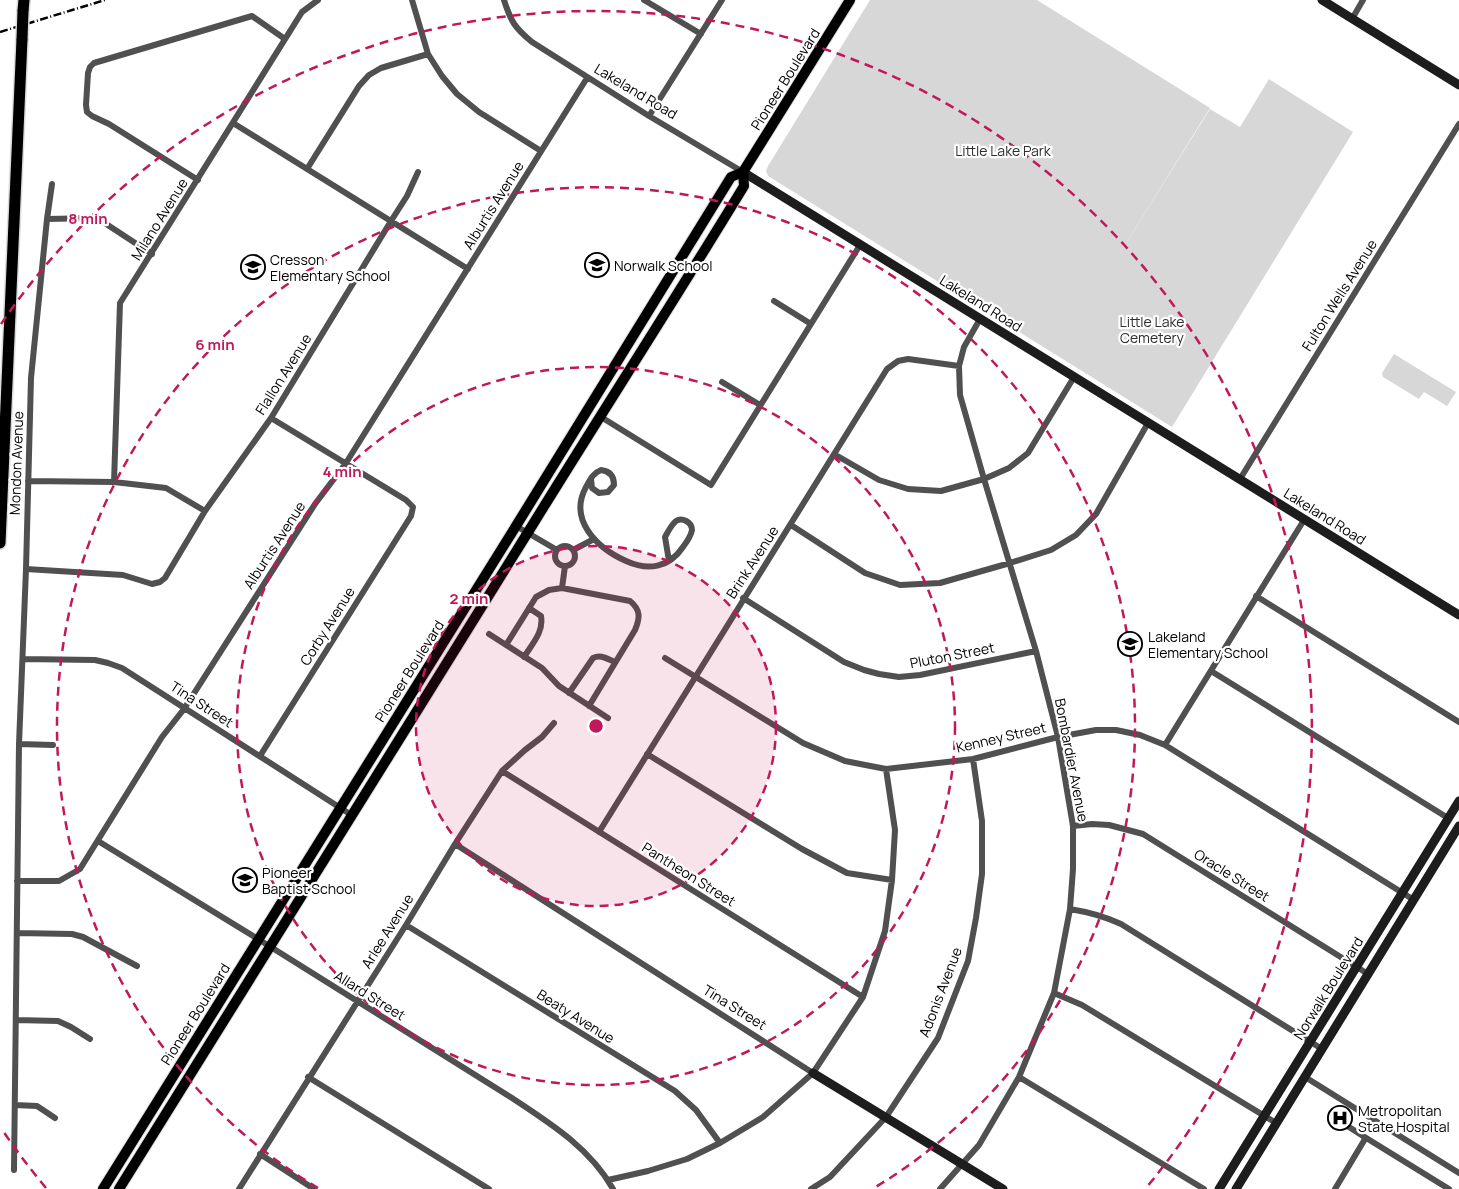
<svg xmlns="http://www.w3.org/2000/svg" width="1459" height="1189" viewBox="0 0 1459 1189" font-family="Manrope,sans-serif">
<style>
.green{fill:#d7d7d7}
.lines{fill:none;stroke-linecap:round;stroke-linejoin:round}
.primary-casing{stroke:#dbdbdb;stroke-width:12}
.highway-casing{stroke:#dbdbdb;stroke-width:14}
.street{stroke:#505050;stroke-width:6}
.secondary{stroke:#1d1d1d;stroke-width:9}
.primary{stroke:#000;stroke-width:10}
.highway{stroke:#000;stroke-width:11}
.rail{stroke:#000;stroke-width:2.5;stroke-dasharray:8 2.5 1 2.5;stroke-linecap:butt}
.highway-bridge-casing{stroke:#dbdbdb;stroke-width:14;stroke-linecap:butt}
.highway-bridge{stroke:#000;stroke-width:11}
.ring{fill:none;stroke:#c2185b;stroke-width:2.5;stroke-dasharray:9 6}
.labels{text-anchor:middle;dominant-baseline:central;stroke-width:4.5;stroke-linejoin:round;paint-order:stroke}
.street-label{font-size:14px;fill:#000;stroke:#fff}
.park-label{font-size:14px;fill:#2e2e2e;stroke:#fff}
.poi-label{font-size:14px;fill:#000;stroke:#fff;text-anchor:start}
.centre{fill:#c2185b;stroke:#fff;stroke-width:2.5}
.ring-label{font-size:15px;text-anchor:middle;font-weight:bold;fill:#c2185b;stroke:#fff;stroke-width:4.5;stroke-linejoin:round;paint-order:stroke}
</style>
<rect width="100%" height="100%" fill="#fff"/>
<path class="green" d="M870,0H1037L1210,108L1103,280L1210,109L1240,127L1269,79L1353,132L1172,427L768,176L766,171L768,166Z
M1394,354L1456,392L1447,406L1424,392L1419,399L1383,377L1382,373Z"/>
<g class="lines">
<defs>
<path id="primary" d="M103,1189L516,526L731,177L743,172L850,0
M119,1189C257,969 393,749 530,529C601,414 674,301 744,186L743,172"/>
<path id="highway" d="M23,11L24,0
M0,543L22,39"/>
</defs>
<use href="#primary" class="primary-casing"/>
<use href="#highway" class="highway-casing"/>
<path class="street" d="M412,0L428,54L442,76L457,94L479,112L541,151
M504,0C511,22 515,28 532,42L649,116L743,172
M644,0L701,34
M1352,19L1363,0
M649,116L722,0
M233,123L468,269
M307,169L359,86L369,75L381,68L428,54
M198,180L109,124L92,116L87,112L86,105L88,73L90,67L94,63L252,16L285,39
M47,219L97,218L152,254
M774,301L811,324
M722,382L760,405
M601,417L711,485L860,245
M834,454L879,480L908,489L941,491L984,479L1009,468L1028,453L1074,377
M591,479L592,488L599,493L608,492L614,485C614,476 610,471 601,470C593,473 590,480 586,487C568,520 597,548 626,561C648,571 669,568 683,547C686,543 691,536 692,530C692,522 682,517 676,521C671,525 668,532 665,537L669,561
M1240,479L1459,124
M28,481L114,482L166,488L205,511
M114,482L120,303L302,12L318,0
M791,525L865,573L900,585L940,583L1010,563L1051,550L1076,535L1096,514L1148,423
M516,526L557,550
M555 556a10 10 0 1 1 20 0a10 10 0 1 1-20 0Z
M573,550L594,539
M26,569L123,575L152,584L160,582L165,578L205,511L271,418L391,221L407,196L418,172
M562,588L565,566
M1256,596L1459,722
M743,598L844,662L864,670L879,674L899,677L920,675L1036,651
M489,634L542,668L559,686L608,718
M506,645L536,597L549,590L562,588L630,601C641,610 640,618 635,630L589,706
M524,657C532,644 544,632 541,616L529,608
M665,658L803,743L845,761L886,769L973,759L1058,737L1096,730H1116L1140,735L1165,745L1414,900
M23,659L95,660L108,663L122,668L353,816
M1211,671L1448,818
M569,693L593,658C601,654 607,659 615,662
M19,744L53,745
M1165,745L1304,520
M647,754L802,849L847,873L892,880
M260,756L411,516L413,507L406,500L271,418
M502,771L863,997
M1073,826L1092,824L1109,825L1143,834L1368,974
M599,832C695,678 791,523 887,369L898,361L908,359L959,366
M98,841L258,939L512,1098C550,1123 590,1148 613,1189
M455,844L813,1073
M17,881H59L80,869L162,737L184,709L315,504L346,463L587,78
M1070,909C1088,912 1104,916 1121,924L1322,1049
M406,925L675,1091L696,1110L720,1143
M17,933L72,934L83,937L137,966
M1054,993L1082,1005L1276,1123
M16,1020L58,1021L71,1027L90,1039
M308,1077L489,1189
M1019,1077L1204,1189
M1305,1077L1459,1173
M15,1105L37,1106L55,1118
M1363,1136L1449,1189
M260,1154L314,1189
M14,1170L19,744L26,569L31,378L47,219L52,184
M608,1180L648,1171L687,1159L720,1143L763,1117L813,1073L863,997L885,931L892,880L895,830L886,769
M239,1189L406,925L455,844L502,771L525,750L542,737L554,723
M811,1189L830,1177L886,1117L938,1038L968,961L976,918L982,874V821L973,759
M940,1189L979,1145L1019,1077L1054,993L1070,909L1073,869V826L1058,737L1036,651L984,479L960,395L959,366L964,347L980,319
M1335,1189L1365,1139L1363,1136L1338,1120"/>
<path class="secondary" d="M1322,0L1459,85
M743,172L1459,615
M813,1073L1003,1189
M1219,1189L1459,801
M1236,1189L1459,826"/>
<use href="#primary" class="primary"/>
<use href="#highway" class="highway"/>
<path class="rail" d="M0,32L105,0"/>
<defs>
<path id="highway-bridge" d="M22,39L23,11"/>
</defs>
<use href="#highway-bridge" class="highway-bridge-casing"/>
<use href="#highway-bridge" class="highway-bridge"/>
</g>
<circle cx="596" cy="726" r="180" fill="#c2185b" fill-opacity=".12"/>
<g class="ring">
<circle cx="596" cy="726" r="180"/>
<circle cx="596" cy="726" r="359"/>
<path d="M318 1188A539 539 0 1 1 874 1188"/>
<path d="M46 1188A718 718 0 0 1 1 1128M1 324A718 718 0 1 1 1146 1188"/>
</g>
<defs>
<symbol id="school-ring" viewBox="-11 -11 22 22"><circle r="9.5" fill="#fff" stroke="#000" stroke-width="1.5"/><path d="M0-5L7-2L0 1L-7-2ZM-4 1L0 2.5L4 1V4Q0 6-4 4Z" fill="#000"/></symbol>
<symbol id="hospital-ring" viewBox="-11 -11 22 22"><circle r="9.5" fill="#fff" stroke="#000" stroke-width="1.5"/><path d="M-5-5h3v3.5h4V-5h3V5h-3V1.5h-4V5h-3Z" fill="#000"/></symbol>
</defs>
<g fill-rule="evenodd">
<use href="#school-ring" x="583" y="251" width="28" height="28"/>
<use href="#school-ring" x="239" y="253" width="28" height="28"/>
<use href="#school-ring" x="1116" y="630" width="28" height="28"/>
<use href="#school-ring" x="231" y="866" width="28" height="28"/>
<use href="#hospital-ring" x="1326" y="1104" width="28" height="28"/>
</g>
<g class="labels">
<g class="street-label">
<text transform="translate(785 79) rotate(-58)">Pioneer Boulevard</text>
<text transform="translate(636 91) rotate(31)">Lakeland Road</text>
<text transform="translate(493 205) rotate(-58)">Alburtis Avenue</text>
<text transform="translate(159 219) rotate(-58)">Milano Avenue</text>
<text transform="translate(1339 295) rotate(-58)">Fulton Wells Avenue</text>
<text transform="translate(981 303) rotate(32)">Lakeland Road</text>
<text transform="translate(283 374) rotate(-58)">Flallon Avenue</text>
<text transform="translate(16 463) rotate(-88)">Mondon Avenue</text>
<text transform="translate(1325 516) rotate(32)">Lakeland Road</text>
<text transform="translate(274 545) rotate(-57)">Alburtis Avenue</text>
<text transform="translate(752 562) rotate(-57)">Brink Avenue</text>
<text transform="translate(327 626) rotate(-58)">Corby Avenue</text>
<text transform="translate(952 655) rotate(-11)">Pluton Street</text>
<text transform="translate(409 671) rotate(-58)">Pioneer Boulevard</text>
<text transform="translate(202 704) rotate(33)">Tina Street</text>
<text transform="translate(1001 737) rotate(-13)">Kenney Street</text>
<text transform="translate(1072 760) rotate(79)">Bombardier Avenue</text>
<text transform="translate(689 874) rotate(32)">Pantheon Street</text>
<text transform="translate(1232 875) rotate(32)">Oracle Street</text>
<text transform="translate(387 931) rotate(-58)">Arlee Avenue</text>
<text transform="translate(1328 988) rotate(-58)">Norwalk Boulevard</text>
<text transform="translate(940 992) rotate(-69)">Adonis Avenue</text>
<text transform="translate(370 995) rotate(32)">Allard Street</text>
<text transform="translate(735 1007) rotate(32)">Tina Street</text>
<text transform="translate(195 1014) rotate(-58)">Pioneer Boulevard</text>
<text transform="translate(576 1016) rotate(32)">Beaty Avenue</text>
</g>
<g class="park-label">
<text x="1003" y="150">Little Lake Park</text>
<text x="1152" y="321">Little Lake<tspan x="1152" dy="16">Cemetery</tspan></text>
</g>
<g class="poi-label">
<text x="270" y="259">Cresson<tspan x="270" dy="16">Elementary School</tspan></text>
<text x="614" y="265">Norwalk School</text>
<text x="1148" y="636">Lakeland<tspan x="1148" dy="16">Elementary School</tspan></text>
<text x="262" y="872">Pioneer<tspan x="262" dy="16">Baptist School</tspan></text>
<text x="1358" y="1110">Metropolitan<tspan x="1358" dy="16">State Hospital</tspan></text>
</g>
</g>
<circle cx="596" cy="726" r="8" class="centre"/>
<g class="ring-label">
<text x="88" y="224">8 min</text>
<text x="215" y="350">6 min</text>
<text x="342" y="477">4 min</text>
<text x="469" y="604">2 min</text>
</g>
</svg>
